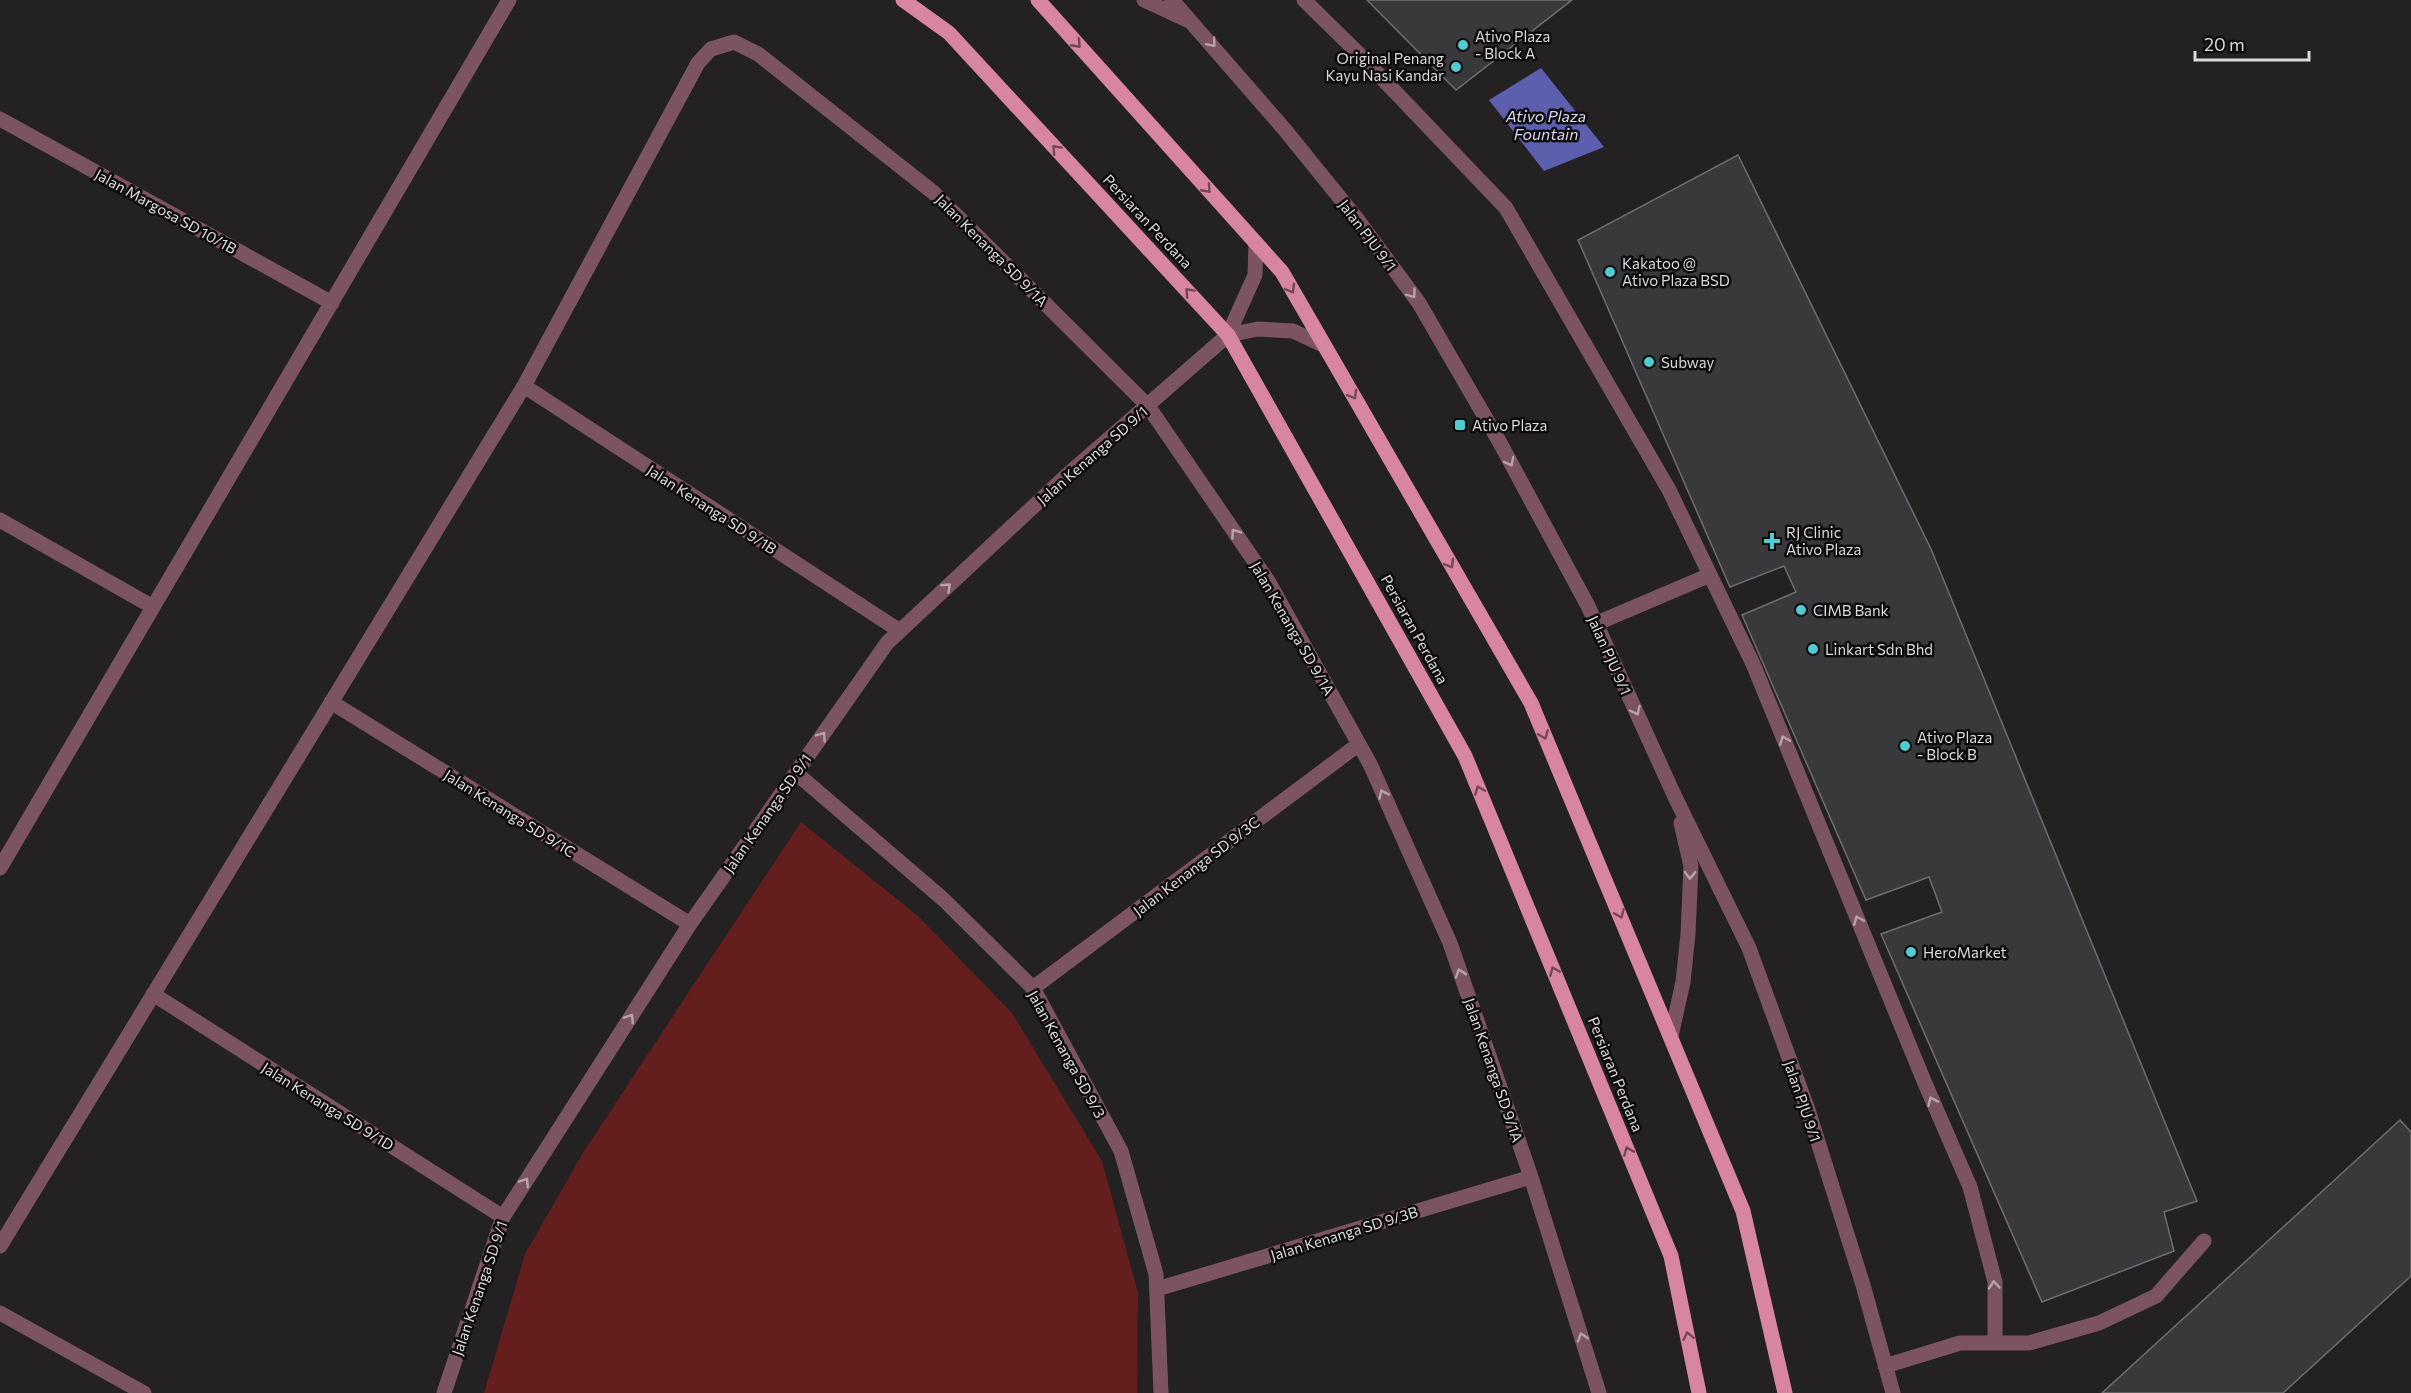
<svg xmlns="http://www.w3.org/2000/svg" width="2411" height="1393" viewBox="0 0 2411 1393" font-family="Commissioner,sans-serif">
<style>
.green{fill:#631e1d}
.water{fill:#5c5eae}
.building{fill:#39383b;stroke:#6f6d71;stroke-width:1.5}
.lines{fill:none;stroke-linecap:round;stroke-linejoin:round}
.minor{stroke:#7c5461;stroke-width:15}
.major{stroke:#d785a0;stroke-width:15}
.oneway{stroke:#b6a4aa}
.oneway2{stroke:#724856}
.poi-dot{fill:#51ccd3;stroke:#0d0b0c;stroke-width:2}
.labels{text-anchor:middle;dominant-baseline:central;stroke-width:5;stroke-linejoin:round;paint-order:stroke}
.poi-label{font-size:15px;fill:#dcdadb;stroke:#0d0b0c;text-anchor:start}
.street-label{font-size:15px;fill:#dcdadb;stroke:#0d0b0c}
.water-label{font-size:16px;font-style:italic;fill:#d7daf1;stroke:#0d0b0c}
</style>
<rect width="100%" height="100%" fill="#242123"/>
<path class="green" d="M801,822L918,916L1012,1013L1102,1161L1138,1293L1137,1393H484L525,1254L584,1151Z"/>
<path class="water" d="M1541,68L1604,147L1544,171L1489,100Z"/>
<path class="building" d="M1367,0H1572L1456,90Z
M1738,155L1931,549L2197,1201L2164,1212L2174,1251L2042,1302L1881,934L1942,912L1929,877L1866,900L1742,615L1796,592L1784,566L1730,587L1578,240Z
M2400,1120L2411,1132V1276L2283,1393H2102Z"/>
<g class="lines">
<path class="minor" d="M1144,0L1187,20
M1172,0L1285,130L1357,219L1419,303L1499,441L1588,606L1675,797L1749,948L1808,1110L1863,1285L1893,1393
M1304,0L1357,52L1506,208L1669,490L1753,664L1924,1081L1970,1187L1995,1282V1343
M0,119L332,303
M1228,335L1258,329L1293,331L1323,345
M524,386L900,631
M0,520L153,607
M1595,624L1710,575
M331,702L690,924
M796,773L943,899L1033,988L1121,1151L1156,1274L1161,1393
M0,868L509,0
M1033,988L1359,744
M153,994L503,1217
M1671,1036L1683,982L1688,934L1691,866L1681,823
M0,1246L524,386L698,63L711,49L734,42L758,54L934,193L1148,406L1268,581L1370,764L1450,943L1531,1177L1599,1393
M1157,1289L1531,1177
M0,1313L144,1393
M1885,1366L1960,1343H2029L2099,1323L2156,1296L2204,1241
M444,1393L503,1217L690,924L887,643L1065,477L1228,335L1255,275L1256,243"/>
<path class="major" d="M903,0L949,33L1228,335L1465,756L1671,1256L1699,1393
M1038,0L1282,272L1531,703L1743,1211L1785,1393"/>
</g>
<defs><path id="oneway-chevron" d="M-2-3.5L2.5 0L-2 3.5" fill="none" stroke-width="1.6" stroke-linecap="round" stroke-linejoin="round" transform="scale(1.5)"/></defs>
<g class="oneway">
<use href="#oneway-chevron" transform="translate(1212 43) rotate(50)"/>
<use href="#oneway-chevron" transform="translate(1412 294) rotate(54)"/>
<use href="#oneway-chevron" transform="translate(1510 462) rotate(62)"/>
<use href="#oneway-chevron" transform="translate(1235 533) rotate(-125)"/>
<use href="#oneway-chevron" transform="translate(947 587) rotate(-43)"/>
<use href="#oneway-chevron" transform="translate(1636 711) rotate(65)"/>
<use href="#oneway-chevron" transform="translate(822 736) rotate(-55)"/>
<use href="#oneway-chevron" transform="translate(1784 740) rotate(-112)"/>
<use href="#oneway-chevron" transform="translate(1383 794) rotate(-114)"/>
<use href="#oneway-chevron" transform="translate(1690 875) rotate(91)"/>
<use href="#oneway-chevron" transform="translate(1858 920) rotate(-112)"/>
<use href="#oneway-chevron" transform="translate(1460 973) rotate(-109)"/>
<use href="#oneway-chevron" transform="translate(630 1018) rotate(-57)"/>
<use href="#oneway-chevron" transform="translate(1932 1101) rotate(-114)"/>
<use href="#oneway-chevron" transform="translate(525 1182) rotate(-57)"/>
<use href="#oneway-chevron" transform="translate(1994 1285) rotate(-95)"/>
<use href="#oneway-chevron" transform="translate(1582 1337) rotate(-108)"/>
</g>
<g class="oneway2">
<use href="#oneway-chevron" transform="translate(1077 44) rotate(48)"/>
<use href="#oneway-chevron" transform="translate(1056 149) rotate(-133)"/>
<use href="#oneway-chevron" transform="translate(1207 189) rotate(48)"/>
<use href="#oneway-chevron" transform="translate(1291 289) rotate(60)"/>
<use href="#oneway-chevron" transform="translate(1189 292) rotate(-133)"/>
<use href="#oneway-chevron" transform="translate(1353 395) rotate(60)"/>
<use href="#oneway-chevron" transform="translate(1450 564) rotate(60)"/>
<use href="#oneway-chevron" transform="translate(1544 735) rotate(67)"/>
<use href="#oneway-chevron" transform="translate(1479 790) rotate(-112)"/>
<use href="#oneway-chevron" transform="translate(1620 914) rotate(67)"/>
<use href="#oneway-chevron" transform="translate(1554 971) rotate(-112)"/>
<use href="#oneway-chevron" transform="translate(1628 1151) rotate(-112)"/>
<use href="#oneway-chevron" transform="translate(1688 1336) rotate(-102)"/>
</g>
<g class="poi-dot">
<circle cx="1463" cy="45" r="6"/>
<circle cx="1456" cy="67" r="6"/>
<circle cx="1610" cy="272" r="6"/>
<circle cx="1649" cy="362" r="6"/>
<rect x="1454" y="419" width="12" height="12" rx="3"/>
<path d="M1769 532h6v6h6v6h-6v6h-6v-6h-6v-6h6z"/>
<circle cx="1801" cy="610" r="6"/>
<circle cx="1813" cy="649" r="6"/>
<circle cx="1905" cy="746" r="6"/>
<circle cx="1911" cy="952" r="6"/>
</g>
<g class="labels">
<g class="poi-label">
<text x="1475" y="36">Ativo Plaza<tspan x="1475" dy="17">- Block A</tspan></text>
<text x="1444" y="58" text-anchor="end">Original Penang<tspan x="1444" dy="17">Kayu Nasi Kandar</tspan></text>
<text x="1622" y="263">Kakatoo @<tspan x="1622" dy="17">Ativo Plaza BSD</tspan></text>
<text x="1661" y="362">Subway</text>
<text x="1472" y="425">Ativo Plaza</text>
<text x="1786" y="532">RJ Clinic<tspan x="1786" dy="17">Ativo Plaza</tspan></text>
<text x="1813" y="610">CIMB Bank</text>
<text x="1825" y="649">Linkart Sdn Bhd</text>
<text x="1917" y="737">Ativo Plaza<tspan x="1917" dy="17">- Block B</tspan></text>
<text x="1923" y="952">HeroMarket</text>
</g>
<g class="street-label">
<text transform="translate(166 211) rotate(29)">Jalan Margosa SD 10/1B</text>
<text transform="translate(1148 221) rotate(47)">Persiaran Perdana</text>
<text transform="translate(1368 235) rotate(53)">Jalan PJU 9/1</text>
<text transform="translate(992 250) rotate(45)">Jalan Kenanga SD 9/1A</text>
<text transform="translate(1092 455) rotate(-41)">Jalan Kenanga SD 9/1</text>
<text transform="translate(712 509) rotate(33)">Jalan Kenanga SD 9/1B</text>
<text transform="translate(1293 628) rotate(60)">Jalan Kenanga SD 9/1A</text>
<text transform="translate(1415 629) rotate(61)">Persiaran Perdana</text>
<text transform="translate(1610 655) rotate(66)">Jalan PJU 9/1</text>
<text transform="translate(510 813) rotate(32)">Jalan Kenanga SD 9/1C</text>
<text transform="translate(767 813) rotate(-55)">Jalan Kenanga SD 9/1</text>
<text transform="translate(1196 866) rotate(-37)">Jalan Kenanga SD 9/3C</text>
<text transform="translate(1067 1054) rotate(61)">Jalan Kenanga SD 9/3</text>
<text transform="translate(1494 1070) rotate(71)">Jalan Kenanga SD 9/1A</text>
<text transform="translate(1616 1074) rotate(68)">Persiaran Perdana</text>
<text transform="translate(1803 1101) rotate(71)">Jalan PJU 9/1</text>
<text transform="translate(328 1106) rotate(32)">Jalan Kenanga SD 9/1D</text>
<text transform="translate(1344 1233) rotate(-17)">Jalan Kenanga SD 9/3B</text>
<text transform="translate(479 1288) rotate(-71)">Jalan Kenanga SD 9/1</text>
</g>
<g class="water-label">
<text x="1546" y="115">Ativo Plaza<tspan x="1546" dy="18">Fountain</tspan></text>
</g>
</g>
<path d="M2195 51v9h114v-9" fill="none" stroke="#dcdadb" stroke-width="3"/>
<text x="2204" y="51" font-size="18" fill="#dcdadb" stroke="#0d0b0c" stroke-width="4.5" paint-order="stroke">20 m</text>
</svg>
